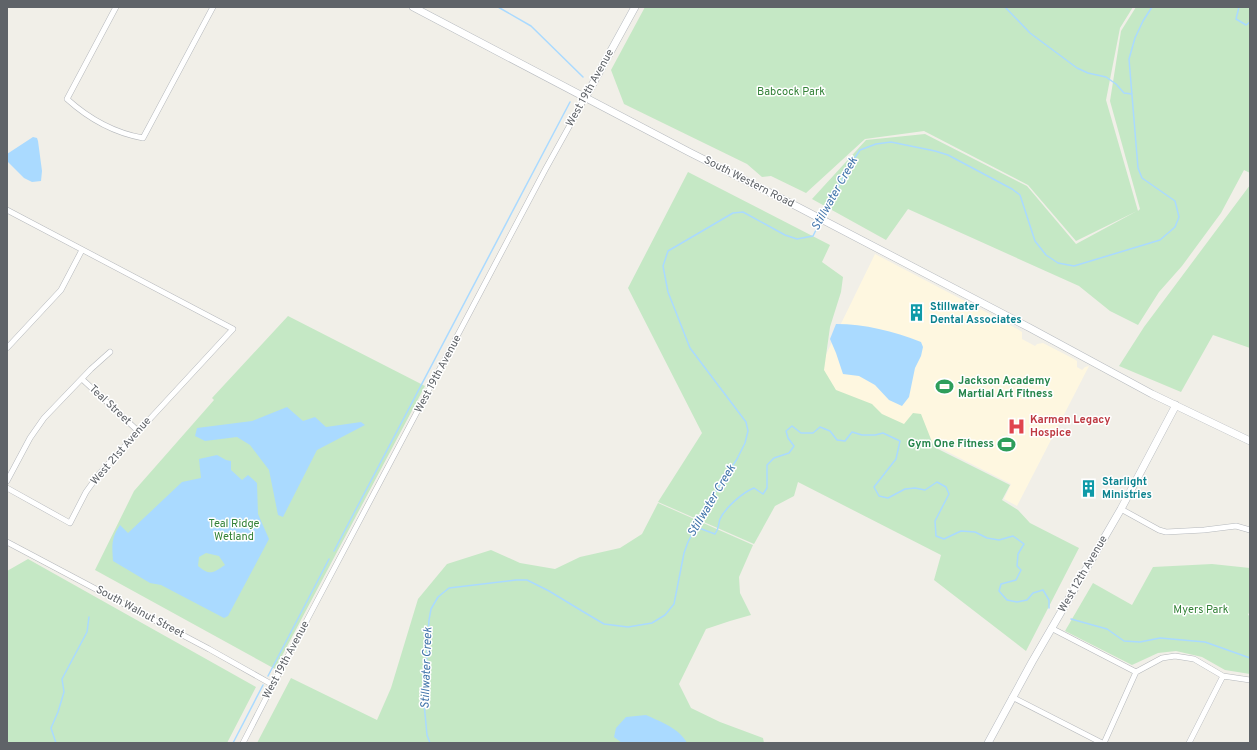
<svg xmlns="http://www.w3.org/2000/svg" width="1257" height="750" viewBox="0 0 1257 750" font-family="Overpass,sans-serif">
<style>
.commercial{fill:#fef7e0}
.green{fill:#c5e8c5}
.water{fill:#aadaff;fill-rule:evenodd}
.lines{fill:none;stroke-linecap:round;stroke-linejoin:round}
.stream{stroke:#aadaff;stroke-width:1.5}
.street-casing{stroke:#b5b8bc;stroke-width:6}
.secondary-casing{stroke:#b6babf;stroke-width:8}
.street{stroke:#fff;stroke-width:5}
.secondary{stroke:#fff;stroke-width:7}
.labels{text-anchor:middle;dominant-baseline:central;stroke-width:3;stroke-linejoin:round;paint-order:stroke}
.street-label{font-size:11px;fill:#5f6368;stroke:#fff}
.park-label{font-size:11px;fill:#348238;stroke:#fff}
.culture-label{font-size:11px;font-weight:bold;fill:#0d838f;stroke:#fff;text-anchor:start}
.leisure-label{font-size:11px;font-weight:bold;fill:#27864d;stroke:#fff;text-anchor:start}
.health-label{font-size:11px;font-weight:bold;fill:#be3a42;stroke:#fff;text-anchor:start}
.water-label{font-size:12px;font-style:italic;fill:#4174aa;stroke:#fff}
</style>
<rect width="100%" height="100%" fill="#f1efe8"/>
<path class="commercial" d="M875,254L984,311L1019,330L1022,332V339L1035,346L1037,344L1043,343L1074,359L1077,361V367L1082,370L1085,367L1089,366L1017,506L1004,499L1011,484L944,450L814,379Z"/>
<path class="green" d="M645,7H1133L1120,28L1106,100L1138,211L1140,209L1110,101L1121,31L1136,7H1250V173L1244,170L1221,213L1182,266L1159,292L1138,325L1110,311L1079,286L908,209L886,240L812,199L866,140L925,134L1027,186L1076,244L1137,211L1076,241L1028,185L924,131L865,139L806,193L771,176L762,177L747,164L624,104L611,70Z
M688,172L830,245L822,262L843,277L841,292L830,327L824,370L836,390L872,404L882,414L904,424L913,413L921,414L934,447L1010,485L1002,500L1018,510L1030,523L1079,548L1026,651L934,580L941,555L798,482L794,496L775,506L754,544L658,502L702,433L628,288Z
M1250,185V348L1213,335L1181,392L1119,366L1144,327Z
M288,316L425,386L275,669L95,570L134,491L214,400L212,398Z
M658,503L753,545L739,577L740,593L751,615L730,621L706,629L679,684L691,708L720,722L763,738L764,743H257L291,678L377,720L391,688L418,599L447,564L491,550L520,563L555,569L580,557L620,548L642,534Z
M28,559L256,687L227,743H7V571Z
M1212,564L1250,568V610L1248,615L1250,616V674L1225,670L1202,657L1176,651L1158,653L1132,665L1065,631L1093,583L1132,605L1153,567Z"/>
<path class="water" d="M33,137L37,138L38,141L42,171L41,181L32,182L24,178L7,161V154Z
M836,324C865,324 893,331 921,342L923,347L921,356L915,368L909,397L902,406L889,400L875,385L859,376L843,374L836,353L830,339Z
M287,407L303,421L315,417L326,427L361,422L365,425L317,450L283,517L278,515L269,470L250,445L237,437L205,441L195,436L197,428L252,421Z
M217,455L226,460L231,461V470L242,480L248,475L257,483L258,514L269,539L228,616L224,618L161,585L150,583L113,561C112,546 111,538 120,525L128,533L182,482L201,478L199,459ZM206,553L219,556L225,565C213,573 210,576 198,566L199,557Z
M646,715C661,722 679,728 687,743H622L614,737L616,728L626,717Z"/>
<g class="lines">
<path class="stream" d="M498,7L531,26L583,77
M1005,7L1030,33L1077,68L1088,73L1106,77L1116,84L1124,93L1132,94
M1239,7L1236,19L1246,25L1250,22
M822,217L850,165L860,150L876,144L891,142L935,151L948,155L1012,189L1020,195L1035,241L1046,255L1058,263L1074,266L1160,240L1175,227L1179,217L1175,201L1142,178L1138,168L1129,59L1135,38L1143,21L1152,7
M696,527L715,534C719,529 718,525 720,519C725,508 743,492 754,488L763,494L767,488V465L774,458L789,453L794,446L788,438L786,431L792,426L801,433H813L820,427L830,431L837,440L845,441L852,432L862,435H875L883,433L900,441L896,459L874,487L879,496L888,498L905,489L915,488L925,490L937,482L946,487L949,494L935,521L936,536L944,539L961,531L975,532L987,538L999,540L1013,536L1024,544L1018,554L1017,566L1021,570L1016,580L1001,584L999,591L1007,600L1017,602L1027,600L1033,593L1043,590L1049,600V608
M334,551L570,102
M1071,619L1107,629L1124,641L1140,642L1160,638L1205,642L1250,658
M268,676L329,559
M56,743L51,728L58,712L64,692L62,679L87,632L89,617
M233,743L263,685
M430,743L427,735L424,703L429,620L431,609L438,597L449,588L516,580H527L549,591L582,611L604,624L628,627L652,623L665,615L674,604L684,553L688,542L709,502L737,459L745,443L748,431L746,422L690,348L668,292L663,266L668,251L733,213L743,212L785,235L797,239L813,236L821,220"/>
<defs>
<path id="street" d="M116,7L67,99C88,118 115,133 143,138L213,7
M7,210L233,329L99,474L86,492L70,523L7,488
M7,348L61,290L82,250
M82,379L138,431
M7,481L30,438L44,418L91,369L110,352
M1121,509L1159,530L1166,532L1204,530L1236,526L1250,530
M7,542L209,649L273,685
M1051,628L1136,672L1162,658L1175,656L1194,659L1223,676L1250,680
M1012,697L1102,743
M243,743L281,669L545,170L585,98
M1104,743L1136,672
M1189,743L1223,676"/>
<path id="secondary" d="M413,7L689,152L798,207L1030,328L1152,394L1250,441
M585,98L635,7
M988,743L1032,662L1121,509L1176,405"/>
</defs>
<use href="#street" class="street-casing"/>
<use href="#secondary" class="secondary-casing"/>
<use href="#street" class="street"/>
<use href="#secondary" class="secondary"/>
</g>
<defs>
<symbol id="building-bare" viewBox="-9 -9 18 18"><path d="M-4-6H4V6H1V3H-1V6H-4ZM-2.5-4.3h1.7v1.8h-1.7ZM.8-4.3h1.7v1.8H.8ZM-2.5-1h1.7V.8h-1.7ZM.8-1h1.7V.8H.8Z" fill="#0f9aa8" stroke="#fff" stroke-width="2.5" paint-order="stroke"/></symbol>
<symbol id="stadium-bare" viewBox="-9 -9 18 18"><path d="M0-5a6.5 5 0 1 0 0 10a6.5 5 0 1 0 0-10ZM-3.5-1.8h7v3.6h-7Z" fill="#2e9e5b" stroke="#fff" stroke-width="2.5" paint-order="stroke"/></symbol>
<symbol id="hospital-bare" viewBox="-9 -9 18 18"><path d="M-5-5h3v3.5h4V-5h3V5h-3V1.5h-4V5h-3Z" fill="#e0444e" stroke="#fff" stroke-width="2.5" paint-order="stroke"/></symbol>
</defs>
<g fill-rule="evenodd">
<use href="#building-bare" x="904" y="300" width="25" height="25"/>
<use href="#stadium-bare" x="932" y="374" width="25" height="25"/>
<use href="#hospital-bare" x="1004" y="414" width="25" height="25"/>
<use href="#stadium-bare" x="994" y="432" width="25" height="25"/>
<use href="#building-bare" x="1076" y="476" width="25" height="25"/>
</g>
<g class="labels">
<g class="street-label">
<text transform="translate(590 88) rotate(-61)">West 19th Avenue</text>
<text transform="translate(749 182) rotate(27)">South Western Road</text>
<text transform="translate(438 374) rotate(-62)">West 19th Avenue</text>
<text transform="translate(110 405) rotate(43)">Teal Street</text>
<text transform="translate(121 451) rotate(-49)">West 21st Avenue</text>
<text transform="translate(1083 574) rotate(-60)">West 12th Avenue</text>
<text transform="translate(140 612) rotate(28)">South Walnut Street</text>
<text transform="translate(286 660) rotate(-62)">West 19th Avenue</text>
</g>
<g class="park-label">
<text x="791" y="92">Babcock Park</text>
<text x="234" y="524">Teal Ridge<tspan x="234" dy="13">Wetland</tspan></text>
<text x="1201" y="610">Myers Park</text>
</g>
<g class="culture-label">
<text x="930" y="307">Stillwater<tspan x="930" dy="13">Dental Associates</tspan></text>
<text x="1102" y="482">Starlight<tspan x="1102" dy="13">Ministries</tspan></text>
</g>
<g class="leisure-label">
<text x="958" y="381">Jackson Academy<tspan x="958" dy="13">Martial Art Fitness</tspan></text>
<text x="994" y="444" text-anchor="end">Gym One Fitness</text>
</g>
<g class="health-label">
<text x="1030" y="420">Karmen Legacy<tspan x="1030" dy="13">Hospice</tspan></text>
</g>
<g class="water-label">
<text transform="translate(835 194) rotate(-61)">Stillwater Creek</text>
<text transform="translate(712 501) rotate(-59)">Stillwater Creek</text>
<text transform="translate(427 668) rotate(-88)">Stillwater Creek</text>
</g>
</g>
<rect width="1257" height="750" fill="none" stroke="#5f6368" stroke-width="16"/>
</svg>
